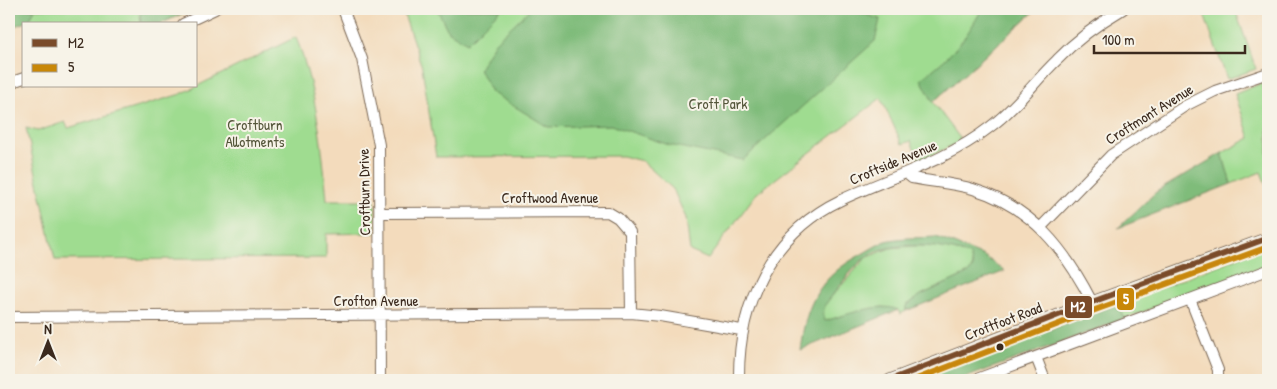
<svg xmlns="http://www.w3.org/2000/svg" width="1277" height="389" viewBox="0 0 1277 389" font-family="'Patrick Hand',sans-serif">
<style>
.green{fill:#9fdc90;stroke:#6d8357}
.forest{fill:#7fbc7a;stroke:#5d734c}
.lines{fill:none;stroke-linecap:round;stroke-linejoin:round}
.minor-casing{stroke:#7b6855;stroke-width:12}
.tertiary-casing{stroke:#7b6855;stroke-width:13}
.minor{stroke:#fff;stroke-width:10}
.tertiary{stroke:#fff;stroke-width:11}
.bus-1-casing{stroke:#f7f3e8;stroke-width:10}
.bus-2-casing{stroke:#f7f3e8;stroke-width:10}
.bus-1{stroke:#7a4b2a;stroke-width:6}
.bus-2{stroke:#c88708;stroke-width:6}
.bus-dot{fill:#3b2a1e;stroke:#f7f3e8;stroke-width:2}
.labels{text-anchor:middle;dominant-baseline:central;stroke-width:4;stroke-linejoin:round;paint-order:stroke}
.park-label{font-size:15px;fill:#54563a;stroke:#f7f3e8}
.street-label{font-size:15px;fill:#3b2a1e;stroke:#f7f3e8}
.line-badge{stroke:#f7f3e8;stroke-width:2}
.badge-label{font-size:14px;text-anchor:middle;font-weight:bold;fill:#fff}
</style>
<rect width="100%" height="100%" fill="#f7f3e8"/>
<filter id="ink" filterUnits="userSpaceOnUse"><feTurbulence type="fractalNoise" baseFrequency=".02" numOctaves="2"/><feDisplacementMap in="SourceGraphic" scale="10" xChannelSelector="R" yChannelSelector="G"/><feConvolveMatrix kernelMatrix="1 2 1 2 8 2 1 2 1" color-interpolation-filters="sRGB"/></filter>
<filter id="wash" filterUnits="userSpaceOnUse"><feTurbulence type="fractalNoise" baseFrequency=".0096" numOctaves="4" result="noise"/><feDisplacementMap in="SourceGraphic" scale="20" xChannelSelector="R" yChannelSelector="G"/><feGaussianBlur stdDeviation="1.12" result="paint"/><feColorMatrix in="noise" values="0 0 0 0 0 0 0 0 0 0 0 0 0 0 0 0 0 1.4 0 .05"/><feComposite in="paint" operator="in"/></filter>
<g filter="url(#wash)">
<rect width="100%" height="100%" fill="#f3dbbc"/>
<path class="green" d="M9,9H193L160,24H30L29,21L9,28Z
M402,9H1037L933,102L962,141L919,161L911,141L902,144L881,98L756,194L708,259L690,251L686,218L673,189L642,161L622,156L436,157L422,67Z
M1202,9H1235L1256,69L1227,79Z
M296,37C316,90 322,143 327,200H375V233L326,234V258L55,260L26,128L38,131L65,122L68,128L181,94Z
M1262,83L1268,102V190L1261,172L1231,184L1222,153L1250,138L1235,94Z
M913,246H942L970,255L973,267L969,273L921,295L906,306V311L900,314L898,310L882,307L824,321L823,313L824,305L866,258L890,248Z
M1268,246V265L1124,319L1118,304Z"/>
<path class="forest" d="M9,9H35L29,21L9,28Z
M152,9H193L160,24H141L140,13Z
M437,9H501L467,43L448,31Z
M530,9H847L880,19L875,41L743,160L669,145L611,125L548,127L491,92L479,69L495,42Z
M982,9H1037L933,102L921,79C951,56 964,42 982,9Z
M1222,153L1231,184L1118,228L1156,192Z
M936,237L984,256L1005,271L906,311V306L921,295L969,273L973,267L970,255C942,245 891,239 865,258C850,270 837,290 825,305L823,313L825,321C843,316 881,301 898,310L800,350C806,303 819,277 862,254C869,250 878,244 886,241C901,237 920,238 936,237Z
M1118,304L1124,319L959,380H916L970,360L1006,352L1033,336Z"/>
</g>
<g filter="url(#ink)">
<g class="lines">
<defs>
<path id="minor" d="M343,9L362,59L379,145L380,380
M183,24L215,9
M9,83L24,78
M907,174L912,178C932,182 953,183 973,189C1032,207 1065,249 1092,302
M380,213L608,212L618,218L630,232L631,313
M1040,228L1111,155L1185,106L1215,91L1268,73
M1190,299L1218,370V380
M9,317L631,313L660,316L741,330
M1036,357L1045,380
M739,380C738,304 770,234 841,200C892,176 945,162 990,127C1016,108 1034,82 1057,60C1076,40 1099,23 1123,9
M974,380L1268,270"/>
<path id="tertiary" d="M890,380L1092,302L1268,238"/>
</defs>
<use href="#minor" class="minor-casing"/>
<use href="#tertiary" class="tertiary-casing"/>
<use href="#minor" class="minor"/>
<use href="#tertiary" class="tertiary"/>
<defs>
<path id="bus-1" d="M890,380L1092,302L1268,238"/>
<path id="bus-2" d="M914,380L1095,310L1268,247"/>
</defs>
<use href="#bus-1" class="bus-1-casing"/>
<use href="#bus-2" class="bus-2-casing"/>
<use href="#bus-1" class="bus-1"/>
<use href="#bus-2" class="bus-2"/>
</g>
</g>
<circle class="bus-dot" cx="1000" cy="347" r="4.5"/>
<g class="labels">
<g class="park-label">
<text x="718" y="103">Croft Park</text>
<text x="255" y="124">Croftburn<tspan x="255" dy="17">Allotments</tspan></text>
</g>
<g class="street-label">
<text transform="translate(1149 114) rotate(-32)">Croftmont Avenue</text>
<text transform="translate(893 162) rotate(-23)">Croftside Avenue</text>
<text transform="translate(364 192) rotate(-91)">Croftburn Drive</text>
<text x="550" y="197">Croftwood Avenue</text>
<text x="376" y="300">Crofton Avenue</text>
<text transform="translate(1003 321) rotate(-21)">Croftfoot Road</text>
</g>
</g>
<g class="line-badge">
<rect x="1116" y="287" width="19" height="24" rx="5" fill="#c88708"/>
<rect x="1064" y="295" width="29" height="24" rx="5" fill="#7a4b2a"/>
</g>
<g class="badge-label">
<text x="1126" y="304">5</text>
<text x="1078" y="312">M2</text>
</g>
<rect width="1277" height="389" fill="none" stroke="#f7f3e8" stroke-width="30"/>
<rect x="22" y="22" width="175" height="65" fill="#f7f3e8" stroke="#aca397"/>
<rect x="32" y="39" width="25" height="8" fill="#7a4b2a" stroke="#aca397"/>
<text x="68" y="48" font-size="15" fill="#3b2a1e">M2</text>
<rect x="32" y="64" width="25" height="8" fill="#c88708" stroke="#aca397"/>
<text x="68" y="72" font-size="15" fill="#3b2a1e">5</text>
<g transform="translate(48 342)" stroke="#f7f3e8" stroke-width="4" paint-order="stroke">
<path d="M0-4L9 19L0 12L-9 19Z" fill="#3b2a1e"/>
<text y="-8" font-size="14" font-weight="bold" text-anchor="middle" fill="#3b2a1e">N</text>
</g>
<path d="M1094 45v8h151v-8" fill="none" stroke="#3b2a1e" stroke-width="2.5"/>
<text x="1102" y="45" font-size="15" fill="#3b2a1e" stroke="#f7f3e8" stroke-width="4" paint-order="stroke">100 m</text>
</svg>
